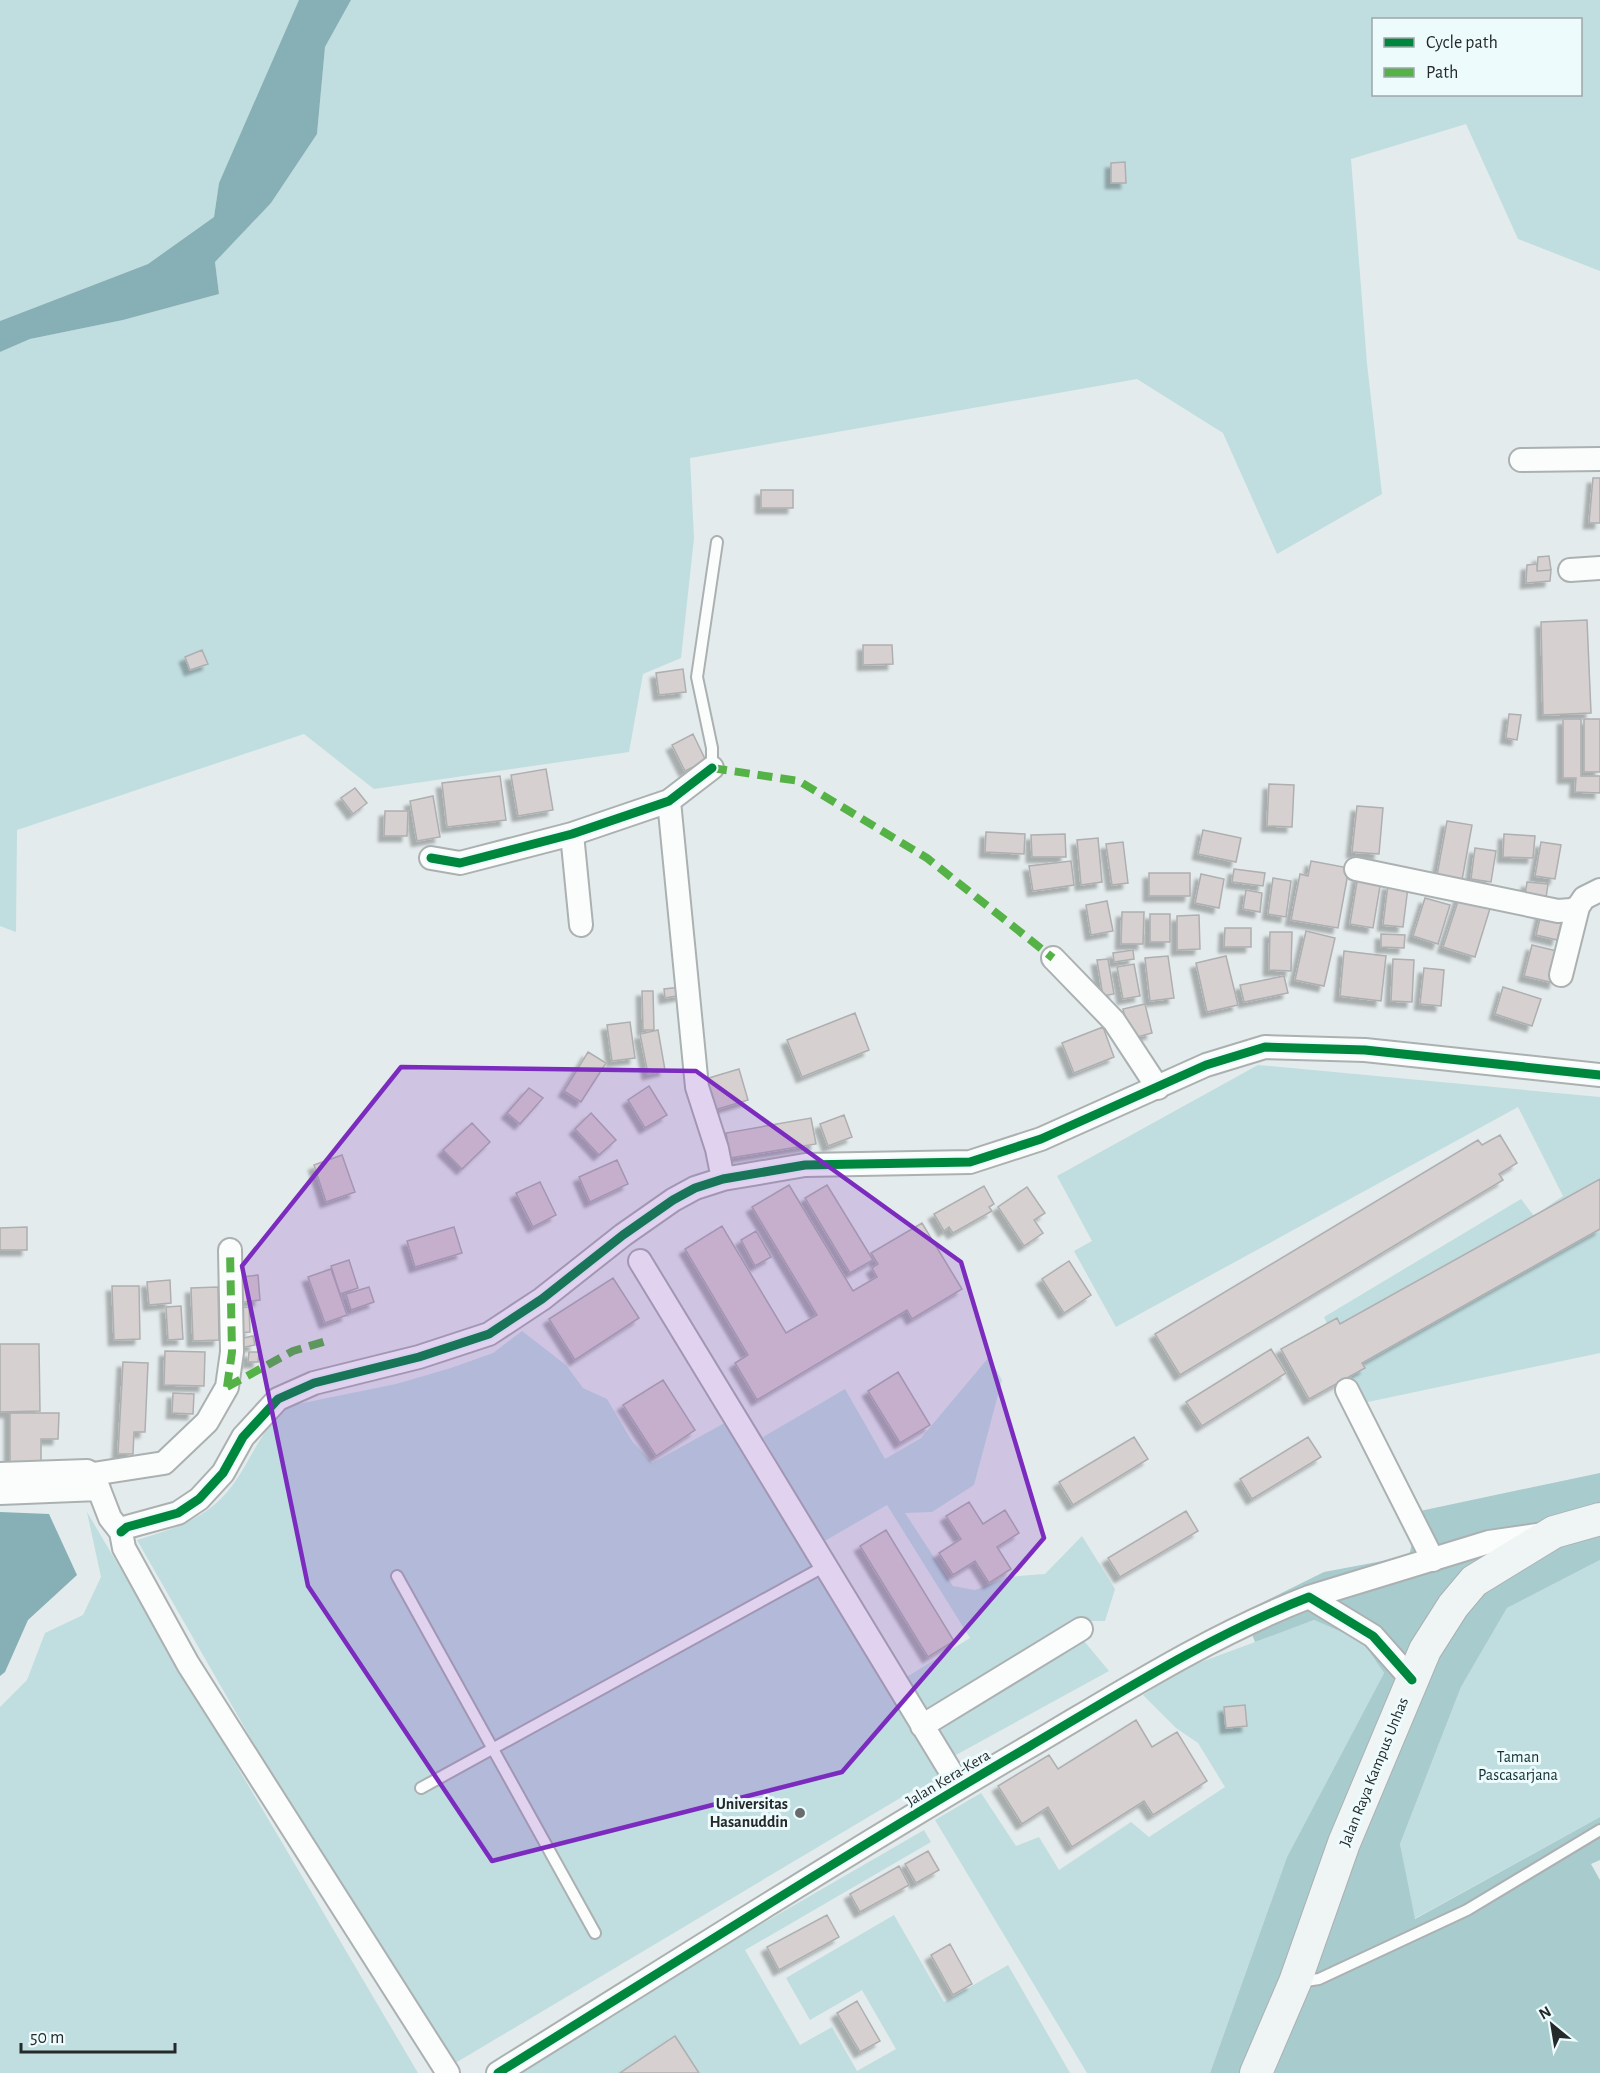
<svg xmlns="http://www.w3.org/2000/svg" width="1600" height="2073" viewBox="0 0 1600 2073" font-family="'Alegreya Sans',sans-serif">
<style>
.green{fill:#c0dde0;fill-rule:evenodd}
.forest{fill:#a8cbce}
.water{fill:#86b0b5}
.building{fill:#d7d0d1;stroke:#aeafb0;stroke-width:1.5;filter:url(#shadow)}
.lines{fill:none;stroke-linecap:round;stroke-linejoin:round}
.lane-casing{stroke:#abb1b1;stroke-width:14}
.street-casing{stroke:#abb1b1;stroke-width:26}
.secondary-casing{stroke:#abb1b1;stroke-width:34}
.lane{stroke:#fbfcfc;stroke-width:10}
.street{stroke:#fbfcfc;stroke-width:22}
.secondary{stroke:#eff4f5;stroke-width:32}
.quiet{stroke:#55b246;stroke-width:8;stroke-dasharray:15 8;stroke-linecap:butt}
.cycleway-casing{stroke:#edfbfd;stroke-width:13}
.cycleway{stroke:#00873e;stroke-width:9}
.marked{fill:#7b2cbf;fill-opacity:0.2;stroke:#7b2cbf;stroke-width:4.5;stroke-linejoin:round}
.poi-dot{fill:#676d6e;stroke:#edfbfd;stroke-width:2}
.labels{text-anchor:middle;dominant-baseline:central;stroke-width:6;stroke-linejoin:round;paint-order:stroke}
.park-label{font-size:16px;fill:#123134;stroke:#edfbfd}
.street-label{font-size:16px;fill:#24292a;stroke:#edfbfd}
.poi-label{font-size:16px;font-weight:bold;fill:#24292a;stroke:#edfbfd;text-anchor:end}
</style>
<defs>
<filter id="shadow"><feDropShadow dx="-5.5" dy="5.5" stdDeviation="1.5" flood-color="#0004"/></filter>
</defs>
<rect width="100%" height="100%" fill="#e4ebec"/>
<path class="green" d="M0,0H301L219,183L214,217L148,264L0,321Z
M351,0H1600V271L1518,239L1466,124L1351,159L1367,364L1382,494L1277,554L1223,433L1137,379L690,458L694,538L681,658L643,674L629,752L374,789L304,734L17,830L16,932L0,926V352L30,339L123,320L219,294L215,262L271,203L317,134L325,47ZM1374,20H1580V94H1374Z
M1258,1065L1600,1097V1353L1363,1403L1324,1317L1521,1199L1534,1216L1563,1196L1518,1107L1116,1327L1074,1251L1092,1241L1057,1176Z
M522,1331L566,1365L583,1388L607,1399L632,1441L652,1463L730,1420L918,1741L1084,1641L1109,1671L934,1767L943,1784L912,1791L452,2065L316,1852L137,1540C175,1528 207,1519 232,1486C253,1458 261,1425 293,1405L396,1384L451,1368L493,1353Z
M989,1357L1002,1380L974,1485L932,1512L905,1513L953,1586L975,1590L1007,1577L1045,1574L1082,1536L1115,1589L1105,1621H1079L927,1714L905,1678L970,1638L887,1505L823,1542L763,1437L845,1389L885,1459L921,1438Z
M87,1512L418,2073H0V1707L27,1680L45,1633L83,1615L101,1577Z
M1600,1560V1817L1414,1919L1400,1844L1461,1687L1507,1608Z
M1314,1620L1362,1641L1384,1673L1287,1857L1210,2073H1087L935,1820L981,1793L1016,1846L1039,1837L1059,1870L1131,1822L1149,1837L1225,1787L1198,1743L1176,1728L1143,1695L1185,1668Z
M924,1830L931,1842L745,1950L800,2045L832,2027L857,2071L896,2049L862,1990L810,2020L786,1978L894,1915L944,2002L1008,1965L1070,2073H504Z"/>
<path class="forest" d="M1600,1473V1560L1507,1608L1461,1687L1400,1844L1415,1919L1600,1817V1860L1591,1864L1600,1880V2073H1210L1287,1857L1384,1673L1362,1641L1314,1620L1255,1642L1243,1612L1324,1572L1409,1556L1420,1511Z"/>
<path class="water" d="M299,0H351L325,47L317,134L271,203L215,262L219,294L123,320L30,339L0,352V321L148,264L214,217L219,183Z
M0,1512L49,1514L77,1575L28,1620L5,1672L0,1676Z"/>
<path class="building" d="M1125,162L1126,183H1111V163Z
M1593,478H1600V523H1589Z
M761,490H793V508H761Z
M1549,556L1551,570L1537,571L1538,557Z
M1537,564V571L1551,570L1550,581L1526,583L1527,565Z
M1587,620L1591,713L1543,715L1541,622Z
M863,645H892L893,664L863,665Z
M202,650L208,664L190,670L185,657Z
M683,669L686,692L659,695L656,673Z
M1509,714L1521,715L1517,740L1506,738Z
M1563,719H1581V776H1600V793L1575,792L1576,778H1563Z
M1584,719H1600V772H1584Z
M693,734L706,761L685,771L672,745Z
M546,769L553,810L518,816L511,775Z
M500,776L506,820L447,827L442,783Z
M1269,784L1294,785L1292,827L1267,826Z
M355,788L367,803L353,814L341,798Z
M433,796L440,837L417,841L410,801Z
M1357,806L1383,808L1379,854L1352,852Z
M385,811H408L407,836H384Z
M1447,821L1472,825L1462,880L1437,875Z
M1203,830L1241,838L1236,862L1198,854Z
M986,832L1025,834L1024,854L985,852Z
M1065,834L1066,857H1032L1031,835Z
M1504,834L1535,836L1533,858L1503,857Z
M1098,838L1102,882L1081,885L1077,840Z
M1123,842L1128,883L1112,885L1106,844Z
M1541,842L1561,845L1555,879L1535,876Z
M1475,848L1496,851L1491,882L1471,879Z
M1071,861L1074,885L1033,891L1029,866Z
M1311,861L1349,868L1338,928L1291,920L1300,874L1308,876Z
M1234,869L1265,873L1263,886L1232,882Z
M1149,873H1190V896H1149Z
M1201,874L1224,879L1219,908L1195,903Z
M1358,876L1381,880L1373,928L1350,924Z
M1273,878L1291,881L1286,917L1268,914Z
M1527,882L1548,884L1546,898L1525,896Z
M1388,884L1408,887L1403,927L1383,925Z
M1246,890L1262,893L1260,912L1243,909Z
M1461,892L1492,902L1475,957L1443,947Z
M1425,898L1450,905L1438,944L1413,936Z
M1107,901L1113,931L1091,935L1086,905Z
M1542,910L1563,916L1557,940L1536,935Z
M1122,912H1144L1143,944H1121Z
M1150,914H1170V942H1150Z
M1199,915L1200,949L1177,950V916Z
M1225,928H1251V947H1224Z
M1306,931L1335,938L1324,986L1295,980Z
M1270,932H1292L1291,971L1269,970Z
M1381,934L1405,935L1404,948L1381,947Z
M1532,945L1561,952L1554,983L1524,976Z
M1133,950L1134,959L1114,962L1113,953Z
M1344,951L1386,956L1381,1001L1340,996Z
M1168,956L1174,998L1150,1001L1145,958Z
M1226,956L1238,1005L1207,1012L1196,963Z
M1108,959L1114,994L1103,996L1097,960Z
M1393,959L1414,960L1412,1002L1391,1001Z
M1134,964L1140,996L1123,999L1117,967Z
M1424,968L1444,970L1441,1006L1420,1004Z
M1284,976L1288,993L1244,1002L1240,985Z
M681,987L682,995L665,998L664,989Z
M1503,987L1541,999L1532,1026L1495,1014Z
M642,991H653L654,1030H643Z
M1145,1004L1152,1033L1130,1039L1123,1009Z
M855,1013L869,1050L802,1077L787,1040Z
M630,1022L635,1058L612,1061L607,1025Z
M1103,1027L1114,1057L1074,1073L1062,1043Z
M658,1030L665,1070L648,1074L640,1034Z
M588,1052L606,1063L581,1102L564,1091Z
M739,1069L748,1100L711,1111L702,1080Z
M649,1086L667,1115L645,1128L628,1100Z
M529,1088L543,1098L520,1124L507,1113Z
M591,1113L616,1140L599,1155L575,1129Z
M844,1115L852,1137L828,1146L820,1124Z
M811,1118L816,1144L730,1158L726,1133Z
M472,1123L490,1142L462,1169L443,1150Z
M1500,1135L1517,1163L1499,1174L1503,1180L1180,1375L1155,1334L1478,1140L1482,1145Z
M342,1155L355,1192L326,1202L314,1165Z
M617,1160L628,1184L590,1202L579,1177Z
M1600,1179V1229L1362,1363L1365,1368L1309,1399L1281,1349L1337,1318L1340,1324Z
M540,1182L556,1215L533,1227L516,1193Z
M789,1185L853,1291L877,1277L872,1268L878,1264L871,1253L922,1223L962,1289L912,1319L907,1310L757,1400L735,1363L748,1355L685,1249L722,1226L786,1333L817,1315L752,1207Z
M827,1185L873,1260L850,1273L805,1198Z
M984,1186L994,1204L989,1207L992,1211L953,1233L949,1227L944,1231L934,1214Z
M1027,1187L1045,1213L1034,1220L1043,1233L1024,1246L998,1207Z
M27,1227V1250H0V1228Z
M454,1227L462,1253L415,1267L407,1241Z
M756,1231L771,1257L755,1266L741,1240Z
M349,1260L358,1288L340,1294L331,1266Z
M1069,1261L1091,1295L1064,1313L1042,1279Z
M331,1269L347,1315L325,1323L308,1277Z
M258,1275L260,1300L236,1303L234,1278Z
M613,1278L639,1318L575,1360L549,1319Z
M170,1280L171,1303L149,1305L147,1282Z
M112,1286H139L140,1339L114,1340Z
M218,1287L219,1340L193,1341L191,1288Z
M369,1287L374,1302L351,1310L346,1294Z
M181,1306L183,1339L168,1340L166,1307Z
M249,1307L250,1332L237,1333L236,1308Z
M253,1336L255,1345L235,1349L234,1340Z
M0,1344H39L40,1411L0,1412Z
M1271,1349L1286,1373L1202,1426L1186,1402Z
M165,1351L205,1352L204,1386L164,1385Z
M249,1352H259L258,1362H248Z
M123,1362L148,1363L145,1432H134L133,1454H118Z
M898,1372L930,1425L900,1443L868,1391Z
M663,1380L695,1430L656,1456L623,1405Z
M173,1393L194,1394L193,1414L172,1413Z
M10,1413H59L58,1439H41V1463H10Z
M1134,1437L1148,1459L1073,1505L1059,1482Z
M1308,1437L1321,1457L1252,1499L1240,1479Z
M969,1502L983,1524L1005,1510L1019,1533L997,1547L1011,1569L989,1583L975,1561L953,1575L939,1553L961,1539L946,1516Z
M1186,1511L1198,1531L1120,1577L1108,1558Z
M886,1530L954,1641L928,1657L860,1546Z
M1245,1705L1247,1726L1226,1728L1224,1707Z
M1136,1720L1152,1747L1177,1732L1207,1781L1153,1815L1144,1801L1072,1847L1048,1807L1022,1824L998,1786L1049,1755L1058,1769Z
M928,1851L939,1870L916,1883L905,1864Z
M899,1866L909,1885L860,1912L850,1894Z
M827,1915L839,1937L779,1970L767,1947Z
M950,1944L972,1984L953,1995L931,1955Z
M857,2001L880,2041L860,2052L837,2013Z
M675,2036L699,2073H620Z"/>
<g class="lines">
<defs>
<path id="lane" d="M712,768V748L697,677L717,542
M397,1576L595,1933
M421,1788L825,1566
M1299,1982L1319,1979L1467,1910L1600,1830"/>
<path id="street" d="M1521,460L1600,459
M1570,570L1600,568
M669,801L697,1087L717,1149L723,1179
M572,834L581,925
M431,858L460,863L572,834L669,801L712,768
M1356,869L1558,911L1571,910L1578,907
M1053,958L1114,1021L1158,1088
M1561,975L1578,907L1584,898L1600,890
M640,1261L960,1787
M1347,1390L1433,1560
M0,1474L87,1471L93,1474L110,1518L121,1532L124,1548L188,1664L448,2073
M93,1474L164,1463L207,1422L227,1387L232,1352L230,1250
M0,1493L99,1489
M121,1532L127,1527L178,1513L199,1499L223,1473L243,1437L278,1399L314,1383L419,1357L489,1334L542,1299L623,1235L673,1200L695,1188L723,1179L805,1165L970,1162L1041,1139L1206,1065L1265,1047L1365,1050L1600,1075
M1309,1597L1489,1542L1544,1534
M922,1726L1081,1629
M498,2073C675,1963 850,1851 1030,1746C1120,1693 1211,1635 1309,1597L1373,1636L1412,1680"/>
<path id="secondary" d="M1256,2073L1295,1982L1344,1843L1425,1650L1453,1606L1474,1581L1554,1532L1600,1519"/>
</defs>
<use href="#lane" class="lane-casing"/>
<use href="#street" class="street-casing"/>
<use href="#secondary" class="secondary-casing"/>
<use href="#lane" class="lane"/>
<use href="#street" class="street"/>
<use href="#secondary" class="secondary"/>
<path class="quiet" d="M712,768L799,781L927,858L1053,958
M227,1387L232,1352L230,1250
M227,1387L293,1351L330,1340"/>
<defs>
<path id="cycleway" d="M431,858L460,863L572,834L669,801L712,768
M121,1532L127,1527L178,1513L199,1499L223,1473L243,1437L278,1399L314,1383L419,1357L489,1334L542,1299L623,1235L673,1200L695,1188L723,1179L805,1165L970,1162L1041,1139L1206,1065L1265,1047L1365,1050L1600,1075
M498,2073C675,1963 850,1851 1030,1746C1120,1693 1211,1635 1309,1597L1373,1636L1412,1680"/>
</defs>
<use href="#cycleway" class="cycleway-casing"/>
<use href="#cycleway" class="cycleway"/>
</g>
<path class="marked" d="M401,1067L696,1071L961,1262L1044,1538L842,1772L492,1861L308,1586L242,1266Z"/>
<circle class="poi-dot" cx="800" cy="1813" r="6"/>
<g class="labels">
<g class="park-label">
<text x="1518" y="1757">Taman<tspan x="1518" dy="18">Pascasarjana</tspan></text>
</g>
<g class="street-label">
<text transform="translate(1374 1772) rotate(-68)">Jalan Raya Kampus Unhas</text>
<text transform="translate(948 1778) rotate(-31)">Jalan Kera-Kera</text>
</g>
<g class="poi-label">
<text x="788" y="1804">Universitas<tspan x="788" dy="18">Hasanuddin</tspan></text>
</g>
</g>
<rect x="1372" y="18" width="210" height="78" fill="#edfbfd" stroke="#9da7a9" stroke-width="1.5"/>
<rect x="1384" y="38" width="30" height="9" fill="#00873e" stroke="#9da7a9" stroke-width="1.5"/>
<text x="1426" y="48" font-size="18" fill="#24292a">Cycle path</text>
<rect x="1384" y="68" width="30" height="9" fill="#55b246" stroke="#9da7a9" stroke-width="1.5"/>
<text x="1426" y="78" font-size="18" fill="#24292a">Path</text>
<g transform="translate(1552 2025) rotate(330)" stroke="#edfbfd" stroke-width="4.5" paint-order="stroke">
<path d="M0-4.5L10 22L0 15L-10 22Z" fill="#24292a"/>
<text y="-9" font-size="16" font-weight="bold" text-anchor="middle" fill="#24292a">N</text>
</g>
<path d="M21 2043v9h154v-9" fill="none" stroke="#24292a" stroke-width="3"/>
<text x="30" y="2043" font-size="18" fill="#24292a" stroke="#edfbfd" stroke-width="4.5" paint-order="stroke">50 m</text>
</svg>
